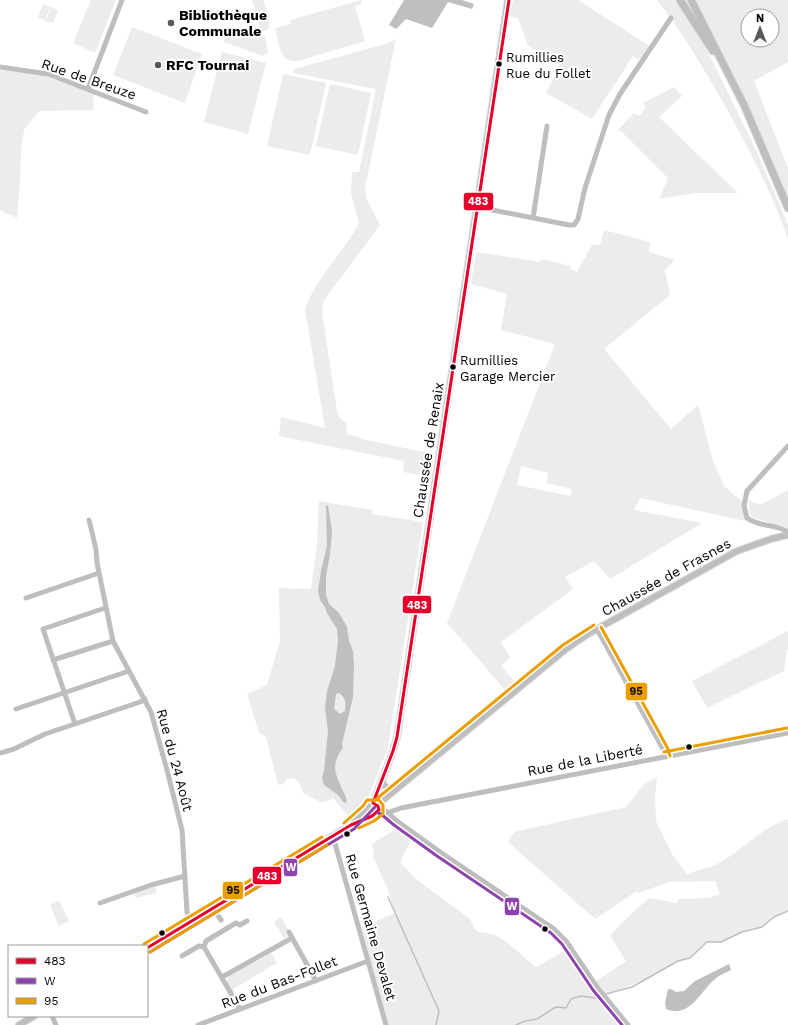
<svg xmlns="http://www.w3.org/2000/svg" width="788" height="1025" viewBox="0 0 788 1025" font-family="'Work Sans',sans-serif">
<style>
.green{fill:#ececec;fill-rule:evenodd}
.water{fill:#bfbfbf;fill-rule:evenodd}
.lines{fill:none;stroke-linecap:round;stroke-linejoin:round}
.stream{stroke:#bfbfbf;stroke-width:1.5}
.major-casing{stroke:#dbdbdb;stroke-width:8}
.highway-casing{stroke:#dbdbdb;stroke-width:9}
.minor{stroke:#bebebe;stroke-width:5}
.major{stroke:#bebebe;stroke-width:6}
.highway{stroke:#bebebe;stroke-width:7}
.bus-1-casing{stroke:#fff;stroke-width:6}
.bus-2-casing{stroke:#fff;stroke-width:6}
.bus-3-casing{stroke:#fff;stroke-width:6}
.bus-1{stroke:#e4002b;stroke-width:3}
.bus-2{stroke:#8e44ad;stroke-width:3}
.bus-3{stroke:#eb9e00;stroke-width:3}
.poi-dot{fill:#595959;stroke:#fff;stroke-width:1.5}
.bus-dot{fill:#000;stroke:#fff;stroke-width:1.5}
.labels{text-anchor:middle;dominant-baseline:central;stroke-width:4;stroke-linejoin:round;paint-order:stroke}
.bus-label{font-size:13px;fill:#000;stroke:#fff;text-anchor:start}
.poi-label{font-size:14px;font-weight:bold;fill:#000;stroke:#fff;text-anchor:start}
.street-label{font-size:14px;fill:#000;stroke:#fff}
.line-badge{stroke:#fff;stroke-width:1.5}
.badge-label{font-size:11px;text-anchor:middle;font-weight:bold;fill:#fff}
.pale-badge-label{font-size:11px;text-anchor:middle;font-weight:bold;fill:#111}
</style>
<rect width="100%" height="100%" fill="#fff"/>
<path class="green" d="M91,0H116L95,53L73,43Z
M252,0H263L269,16V28L266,31H261Z
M361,0L362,4L355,6L365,41L298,61C279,64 279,42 275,28L291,24L290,20Z
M513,0H578L651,47L642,61L633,56L592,119L546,93L560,65L528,46L518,18L510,16Z
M657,0H675L696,31L711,58L756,150L788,224V239C771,190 746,143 720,97C701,64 681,31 657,0Z
M695,0H788V62L754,81L788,168V200L742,92ZM748,16H772V40H748Z
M43,4L50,7L45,20L38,17Z
M51,7L58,10L53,23L46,21Z
M132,27L202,54L185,103L113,75Z
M226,29L265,36L268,53L262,56L224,42Z
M396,39L365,188L366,198L380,225L327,296L323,303L322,312L337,411L339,417L347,424L346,433L366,440L434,454L431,477L403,472L404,461L279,436L281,417L325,428L305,309C316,277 344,253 359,223L351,193L352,172H359L376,89L293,73L294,69L386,44Z
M222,52L266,63L248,134L204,122Z
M0,70L42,75L94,94L93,110L39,111L24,130L21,151L20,185L17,218L0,210Z
M283,74L326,83L310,155L267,146Z
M330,84L371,93L358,155L316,146Z
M674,87L682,96L659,117L738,193H696L659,199L668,178L622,132L618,130L634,113L640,116L646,107L643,103Z
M604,230L650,242L649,252L675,260L665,270L670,295L604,349L671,429L698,405L713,461L725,487L742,501L745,521L640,498L634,510L702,523L610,579L594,561L565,577L573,589L501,642L510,657L501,666L517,684L507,692L447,623L555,344L501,330L507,294L471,284L476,252L540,262L541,259L571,266L570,269L577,272L592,245H600ZM521,466L548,473L547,483L572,489L570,496L517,485Z
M788,490V528L751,517L749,509V500L760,505Z
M319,501L372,510V514L423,522L388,747L368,798L359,808L358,813L350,818L333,798L322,803L303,793L299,782L294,778L286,780L283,784L278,785L266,737L259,733L247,694L267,685L280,641L279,588L311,589L317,544Z
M788,631V649L787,650L784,671L707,708L692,681Z
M657,777L655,796L656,821L672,854L687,874C697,870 710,868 719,863C743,850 762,827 788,819V910L774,917L762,927L740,933L721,942H707L690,958L678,961L644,980L603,996L595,982L626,961L610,936L623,921L649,898L677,903L678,899L709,898L720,894L715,881L670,882L638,893L637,891L595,919L508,842L514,832L626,807L645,783Z
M399,829L410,841C408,849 402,854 401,863L417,880L470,919L476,931C481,933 486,933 492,934C501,936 528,960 536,967L564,951L624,1025H387L362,927L395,913L387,887L373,857L374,852L372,846L373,843L393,831Z
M155,886L157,893L136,898L134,893Z
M59,901L69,921L59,926L50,905Z
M281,917L289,931L286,933L288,936L284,939L274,922Z
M282,947L271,953L277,963L233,989L241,1004L227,983L228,976L266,956L267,954Z"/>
<path class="water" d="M404,0H462L474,4L472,9L448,2L432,28L406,19L396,29L389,25Z
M326,505L328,506L332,531L330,554L326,576V595L329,604L339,613L347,627L349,641L353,651L354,666L353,697L342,744L343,748C341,751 339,753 338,756C329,773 344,787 347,802L344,803L338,795L324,785L322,778L324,771L328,731L325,708L327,691L335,666L338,640L337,629L327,613L325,607L320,600L318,591L321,571L327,546ZM339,693C346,698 346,703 345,711L340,714L334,709L336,694Z
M729,964L731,970C726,973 719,975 715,979C700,992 689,1019 666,1009L665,1003L668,989L674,990L675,992L684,991L695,981Z"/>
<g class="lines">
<path class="stream" d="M388,897L439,1011L436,1025
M606,994L632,987L678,961L690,958L707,942H721L742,932L762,927L774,917L788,911
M516,1025L525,1021L537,1019L554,1008L558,1007L566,1008L571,999L581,996L595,998H600"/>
<defs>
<path id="major" d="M382,782C387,789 388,790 396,787
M373,803L393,751L397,737L508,0
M377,805L566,649L588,634L737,551L771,539L788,535
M352,825L369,818L378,813L379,808L375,804
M147,948L351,825L367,809L369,805L373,803
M19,1025L34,1016"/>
<path id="highway" d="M680,0L713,51
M691,0L744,105L788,208"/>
</defs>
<use href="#major" class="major-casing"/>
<use href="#highway" class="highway-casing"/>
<path class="minor" d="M0,67L48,74L146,112
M88,89L122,0
M477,207L569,225H574L578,219L585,188L609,115L620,94L671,18
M533,218L547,126
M788,446L747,491L744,506L747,518C759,527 776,524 788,532
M89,520L96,549L97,563L113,641L151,712L167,770L182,830L187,912L192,921
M26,598L99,573
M597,629L663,749L665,757
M53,660L113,641
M16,709L129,671
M75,724L43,629L105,608
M0,753L14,749L45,734L140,702L145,699
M379,808L383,809L397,821L440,852L554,929L566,941L597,987L628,1025
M378,813H387L401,808L788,733
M332,836L334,840L386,1025
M100,903L151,885L185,876
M213,908L221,920
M289,932L316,981
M204,947L240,1009
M182,956L199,946L204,947L206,941L236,923L240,925L247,921
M222,977L292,938
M52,1016L56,1025
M198,1025L368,961"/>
<use href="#major" class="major"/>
<use href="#highway" class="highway"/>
<defs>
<path id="bus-1" d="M373,803L393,751L397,737L509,0
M147,948L351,825L372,816L379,810L378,806L373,803"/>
<path id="bus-2" d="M378,813L381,814L394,825L437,856L551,933L562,944L593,990L622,1025
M150,952L354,829L375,807"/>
<path id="bus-3" d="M601,627L667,747L670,756
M664,752L787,728
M374,801L563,645L594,625
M344,823L363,806L367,800H379L383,805V814L374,821L359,828
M144,944L322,837
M150,952L327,845"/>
</defs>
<use href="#bus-1" class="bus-1-casing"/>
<use href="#bus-2" class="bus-2-casing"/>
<use href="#bus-3" class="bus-3-casing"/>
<use href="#bus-1" class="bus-1"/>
<use href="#bus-2" class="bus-2"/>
<use href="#bus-3" class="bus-3"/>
</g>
<g class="poi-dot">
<circle cx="171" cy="23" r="4"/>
<circle cx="158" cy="65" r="4"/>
</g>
<g class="bus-dot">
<circle cx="499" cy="64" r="3.5"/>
<circle cx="453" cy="367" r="3.5"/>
<circle cx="689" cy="747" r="3.5"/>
<circle cx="347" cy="834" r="3.5"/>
<circle cx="545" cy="929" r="3.5"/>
<circle cx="162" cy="933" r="3.5"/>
</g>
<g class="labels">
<g class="bus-label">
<text x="506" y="57">Rumillies<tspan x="506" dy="16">Rue du Follet</tspan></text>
<text x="460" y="360">Rumillies<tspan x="460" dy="16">Garage Mercier</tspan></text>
</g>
<g class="poi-label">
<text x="179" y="15">Bibliothèque<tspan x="179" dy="16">Communale</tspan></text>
<text x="166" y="65">RFC Tournai</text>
</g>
<g class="street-label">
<text transform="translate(89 79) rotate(19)">Rue de Breuze</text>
<text transform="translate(428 450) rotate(-81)">Chaussée de Renaix</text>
<text transform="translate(666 577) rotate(-29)">Chaussée de Frasnes</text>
<text transform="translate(175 760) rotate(75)">Rue du 24 Août</text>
<text transform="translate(585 760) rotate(-11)">Rue de la Liberté</text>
<text transform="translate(371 927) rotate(74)">Rue Germaine Devalet</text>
<text transform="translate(279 982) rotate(-21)">Rue du Bas-Follet</text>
</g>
</g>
<g class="line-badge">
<rect x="463" y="192" width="31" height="19" rx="4" fill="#e4002b"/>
<rect x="402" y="595" width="30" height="19" rx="4" fill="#e4002b"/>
<rect x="625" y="682" width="23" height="19" rx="4" fill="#eb9e00"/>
<rect x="283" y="858" width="15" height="19" rx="4" fill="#8e44ad"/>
<rect x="252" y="866" width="30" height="19" rx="4" fill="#e4002b"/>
<rect x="222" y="881" width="22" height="19" rx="4" fill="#eb9e00"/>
<rect x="504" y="897" width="16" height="19" rx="4" fill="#8e44ad"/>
</g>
<g class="badge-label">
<text x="478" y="205">483</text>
<text x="417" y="609">483</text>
<text x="291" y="871">W</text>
<text x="267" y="880">483</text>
<text x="512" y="910">W</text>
</g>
<g class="pale-badge-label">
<text x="636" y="695">95</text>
<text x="233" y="894">95</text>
</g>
<rect x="8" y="945" width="140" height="72" fill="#ffffff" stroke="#999999"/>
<rect x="16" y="958" width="20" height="6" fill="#e4002b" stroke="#999999"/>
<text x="44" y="965" font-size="12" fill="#000000">483</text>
<rect x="16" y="978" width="20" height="6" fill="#8e44ad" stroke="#999999"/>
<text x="44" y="985" font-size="12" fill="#000000">W</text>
<rect x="16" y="998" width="20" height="6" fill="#eb9e00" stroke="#999999"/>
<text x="44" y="1005" font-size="12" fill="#000000">95</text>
<g transform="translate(760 28)"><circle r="19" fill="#ffffff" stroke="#999999"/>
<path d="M0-3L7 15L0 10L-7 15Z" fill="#595959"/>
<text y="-6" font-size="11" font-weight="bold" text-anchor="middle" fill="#000000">N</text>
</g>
</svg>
